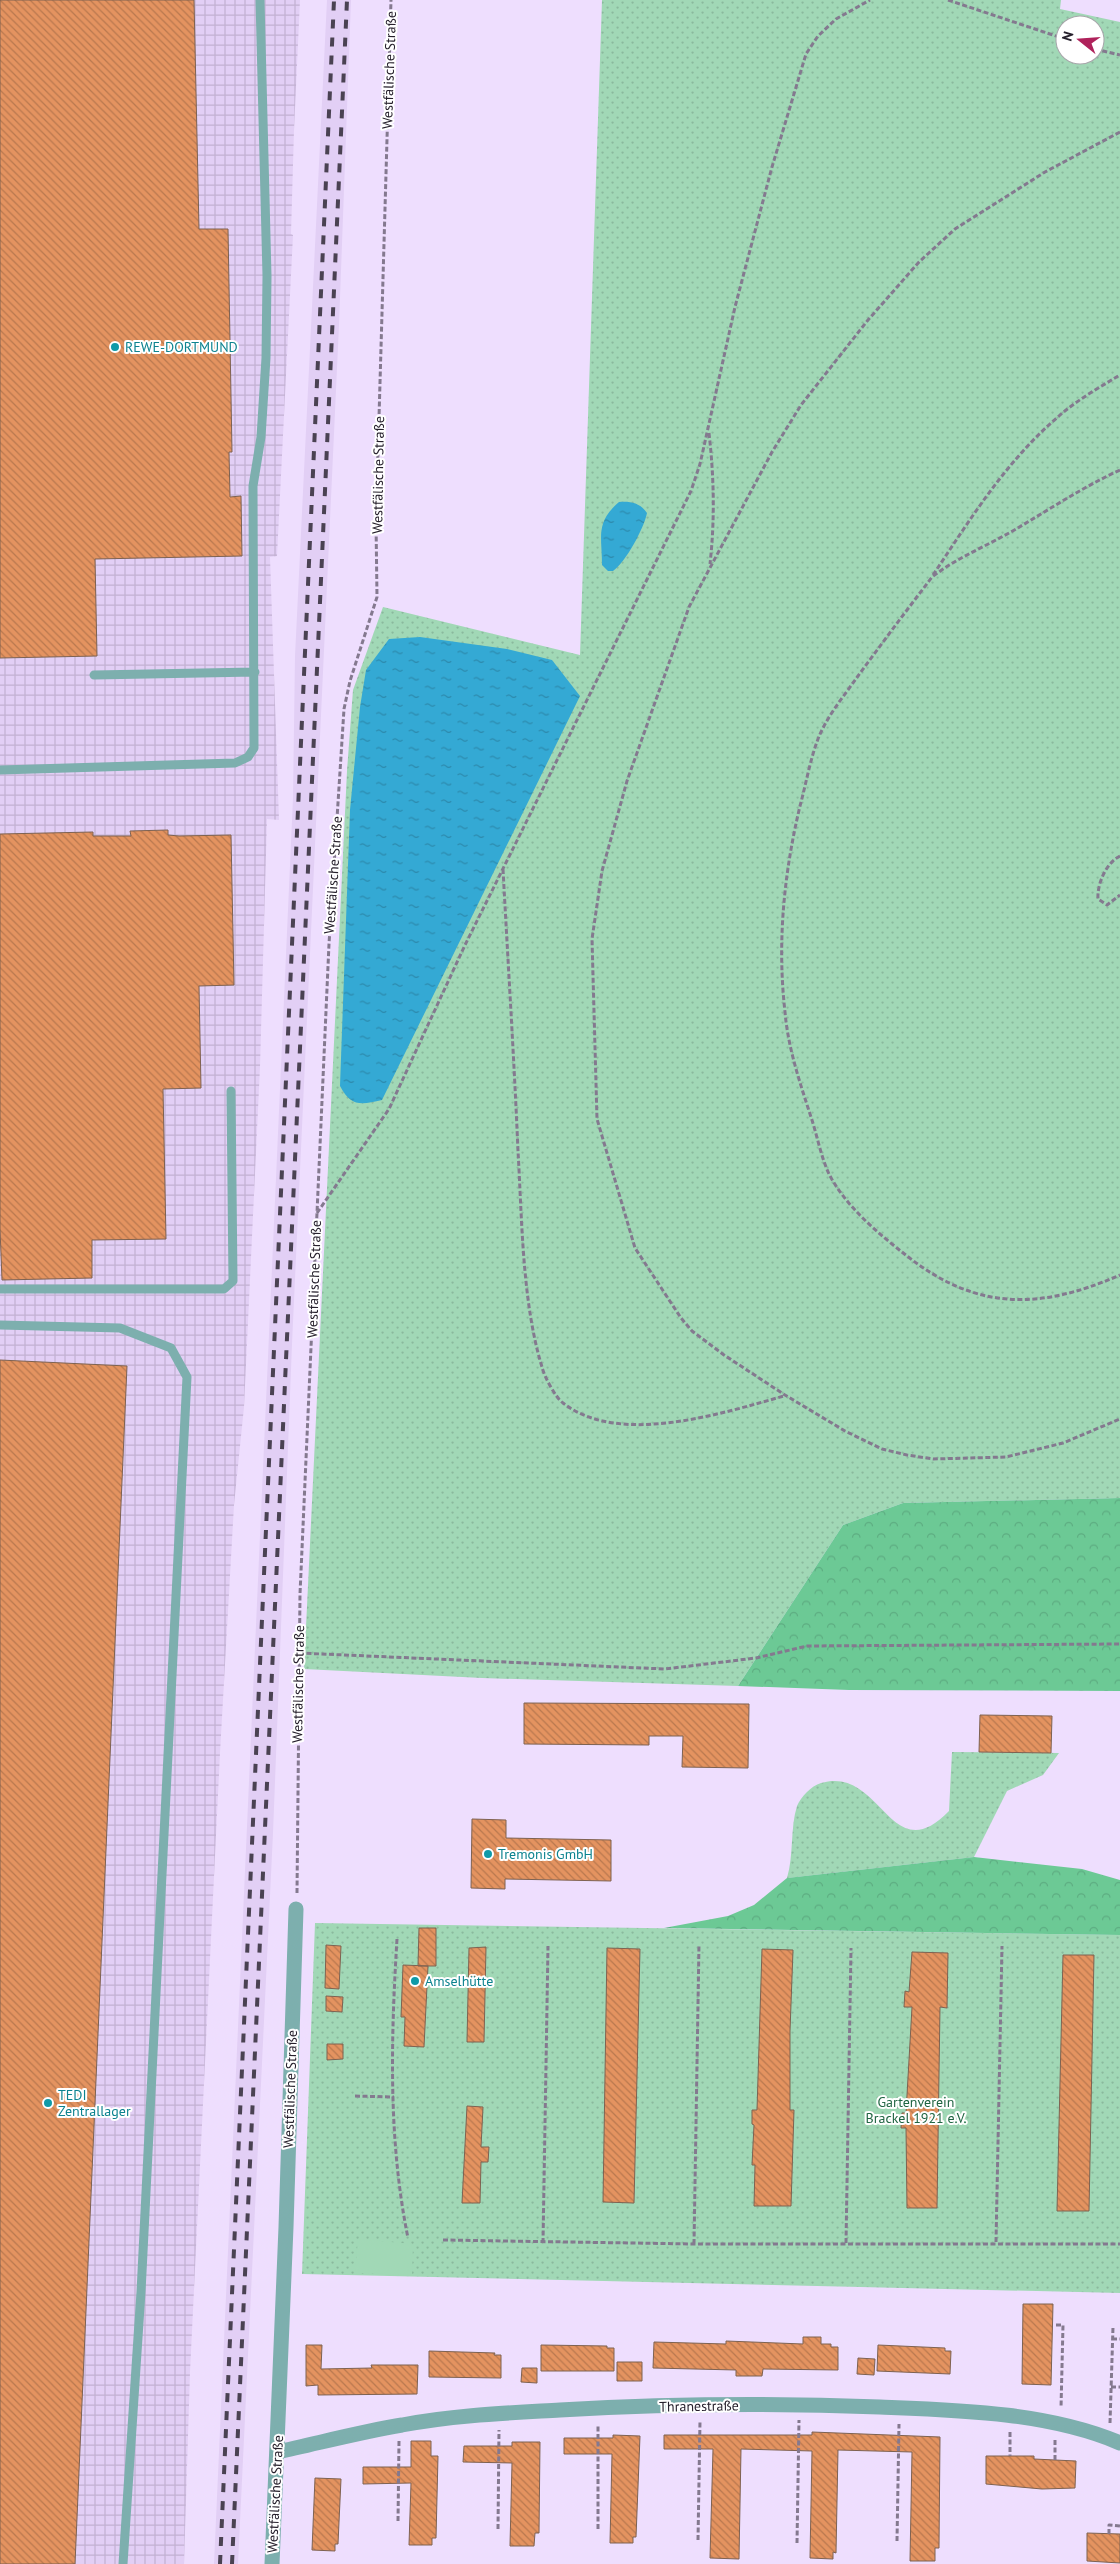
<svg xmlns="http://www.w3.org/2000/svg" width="1120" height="2564" viewBox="0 0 1120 2564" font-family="'PT Sans',sans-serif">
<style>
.built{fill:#e2cff5}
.industrial{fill:url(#industrial-grid)}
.grass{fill:url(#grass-dots);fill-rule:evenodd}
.forest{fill:url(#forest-crowns)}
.park{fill:#a1d8b6}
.water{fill:url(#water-ripples)}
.building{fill:url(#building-back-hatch);stroke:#7e6251}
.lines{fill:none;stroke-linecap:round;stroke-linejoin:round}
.path{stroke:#84798f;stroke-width:3;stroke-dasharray:5 2.5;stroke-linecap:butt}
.service{stroke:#7dafae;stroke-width:9}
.minor{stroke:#7dafae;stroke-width:15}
.rail{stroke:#4a4252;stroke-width:4;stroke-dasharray:9 9;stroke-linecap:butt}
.culture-dot{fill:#0f9aa8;stroke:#fff;stroke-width:2}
.labels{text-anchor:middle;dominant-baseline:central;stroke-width:4;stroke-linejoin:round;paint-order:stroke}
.street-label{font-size:14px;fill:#26202c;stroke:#fff}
.culture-label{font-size:14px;fill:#0d838f;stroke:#fff;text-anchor:start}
.park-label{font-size:14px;fill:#206542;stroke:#fff}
</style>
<defs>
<pattern id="industrial-grid" width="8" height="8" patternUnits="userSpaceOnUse" patternTransform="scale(1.25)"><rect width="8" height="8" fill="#e2cff5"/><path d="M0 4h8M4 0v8" fill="none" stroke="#c2b1d2"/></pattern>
<pattern id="grass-dots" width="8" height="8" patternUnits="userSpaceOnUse" patternTransform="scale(1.25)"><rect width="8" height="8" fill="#a1d8b6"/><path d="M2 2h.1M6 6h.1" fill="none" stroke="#8ab99d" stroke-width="1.8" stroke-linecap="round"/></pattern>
<pattern id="forest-crowns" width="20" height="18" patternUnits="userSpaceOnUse" patternTransform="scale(1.25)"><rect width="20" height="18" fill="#6cc995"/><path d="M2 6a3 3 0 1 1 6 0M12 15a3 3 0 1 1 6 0" fill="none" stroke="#5dac81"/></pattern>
<pattern id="water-ripples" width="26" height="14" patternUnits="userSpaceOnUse" patternTransform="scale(1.25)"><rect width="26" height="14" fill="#34a9d4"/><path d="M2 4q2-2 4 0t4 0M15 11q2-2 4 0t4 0" fill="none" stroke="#2c89ac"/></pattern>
<pattern id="building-back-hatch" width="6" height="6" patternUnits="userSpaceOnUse" patternTransform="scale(1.25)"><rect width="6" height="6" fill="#e49360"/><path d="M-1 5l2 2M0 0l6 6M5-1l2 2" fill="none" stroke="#b9784f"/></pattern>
</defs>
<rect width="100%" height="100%" fill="#eedefe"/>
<path class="built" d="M327,0H351L339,325L292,1344L273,1833L238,2564H214L293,798L295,656Z"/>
<path class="industrial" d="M0,0H300L294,130L291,234L293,235L277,556L270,557L279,820L267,819L260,1067L244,1407L234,1505L220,1753L190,2372L184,2564H0Z"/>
<path class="grass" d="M602,0H1061L1060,9L1120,22V1498L903,1503L843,1525L738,1686L482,1678L304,1669L347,771L353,690L383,607L580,655ZM1065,25H1095V55H1065Z
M952,1752L1059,1753L1043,1775L1007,1791L974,1857L787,1878C794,1855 790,1828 797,1806C801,1797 811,1786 821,1783C882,1765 890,1872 949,1811Z
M315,1923L1120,1935V2293L302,2274Z"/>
<path class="forest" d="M1120,1498V1691L849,1690L738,1686L843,1525L903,1503Z
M974,1857L1082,1869L1120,1880V1935L664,1928L728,1916L754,1905L787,1878Z"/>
<path class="park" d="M358,2239L413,2244L412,2275L355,2273Z"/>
<path class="water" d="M619,502C631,501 640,503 647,513C644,528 626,562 613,571H608L602,565C602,536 595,523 619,502Z
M420,637L507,649L552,660L580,696L382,1100C361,1105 351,1107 340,1086L350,810L360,707L366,670L389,639Z"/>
<path class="building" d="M0,0H194L199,229H228L232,452H229L230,497L241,496L242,556L95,559L97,656L0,658Z
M168,830V835L179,836L231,835L234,985L199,986L201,1088L163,1089L166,1239L92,1240V1278L2,1280L0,1229V834L93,832V836H131L130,831Z
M0,1360L127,1366L75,2564H0Z
M524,1703L749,1704L748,1768L682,1767L683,1736H649V1745L524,1744Z
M980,1715L1052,1716L1051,1753L979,1752Z
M472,1819L506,1820V1838L611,1840V1881L505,1879V1889L471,1888Z
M419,1928H436V1966H418Z
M326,1945L341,1946L339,1989L325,1988Z
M486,1947L484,2042H467L469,1948Z
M607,1948L640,1949L634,2203L603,2202Z
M762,1949L793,1950L790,2031V2110H794L791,2206H754L755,2165H752L754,2125L752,2124V2110H757Z
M912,1952L948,1953L947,2008L940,2007L937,2208H907L906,2128H901L902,2113H906L912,2007H904L905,1991L909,1992Z
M1063,1955H1094L1089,2211H1057Z
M403,1965L428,1966L424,2047L404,2046L405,2017H401Z
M326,1996L343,1997L342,2012L326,2011Z
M327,2044H343V2059L327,2060Z
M467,2106L483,2107L481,2147H489L488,2162H481L480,2203H462Z
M1023,2304H1053L1051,2385L1022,2384Z
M803,2337H821V2344H831V2347H838V2370L763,2369L762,2376H736V2370L653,2368L654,2342L726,2344V2341L803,2344Z
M306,2345H322L321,2369L372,2368L371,2365H418L417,2394L318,2395V2385L306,2386Z
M541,2345L607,2346V2348H614V2371H541Z
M878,2345L945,2348V2351H951L950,2374L877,2371Z
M429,2351L495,2353L494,2355H501V2378L429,2377Z
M858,2358L875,2359L874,2375L857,2374Z
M617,2362H642V2381H617Z
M522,2368H537V2383L521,2382Z
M812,2432L940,2437L939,2548H935V2561H910L912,2452L838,2450L836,2553L833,2552V2559L810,2558L812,2451L741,2449L739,2559L710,2558L713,2449H664V2435H812Z
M613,2435L640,2436L636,2537H633V2543H610L612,2454H564V2438H613Z
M411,2441H431V2456H438L436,2538H432V2545H409L411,2483L363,2484V2467H411Z
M512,2442H540L539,2533H535L534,2546H510L512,2463L463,2462L464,2446H512Z
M986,2456H1034V2459L1076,2461L1075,2488L1042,2489L986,2484Z
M315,2478L341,2479L338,2544H335V2551L312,2550Z
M1087,2533L1120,2534V2563L1087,2561Z"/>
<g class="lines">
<path class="path" d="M948,0L1065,39
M1095,49L1120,55
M1120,132L1045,172L955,229L919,262L868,320L801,405L772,452L689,607L627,781L602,871L592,939L597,1119L635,1248L681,1318L692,1331L724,1355L785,1395L845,1431L882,1449L907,1455L933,1459L1006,1457L1063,1443L1120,1419
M709,433C714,477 715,519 710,564
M1120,470C1083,487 1050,509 1016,529C987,546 958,557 932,577C907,610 882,643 858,676C844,696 827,716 818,739C810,760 806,784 800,806C784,873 777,942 785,1012C788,1048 800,1083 811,1117C817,1135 821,1157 829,1174C846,1207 879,1234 907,1256C977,1311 1040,1310 1120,1275
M933,575C971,518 1007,460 1059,416C1077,400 1100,387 1120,375
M1120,856C1106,863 1097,884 1098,899L1107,905L1120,895
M503,869C508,963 514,1057 518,1151C522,1218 522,1302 542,1367C544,1376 555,1397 563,1403C619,1447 723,1413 784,1396
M317,1213L389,1109L465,945L691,491L700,464L735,307L772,167L806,54L818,36L836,19L870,0
M299,1653L665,1669L756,1658L807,1646L1120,1644
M297,1893L300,1594L329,944L344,709L350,681L377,597L376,522L391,0
M397,1939C391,2038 388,2140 408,2238
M355,2096L394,2097
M443,2240L694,2244H1120
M996,2242L1002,1946
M543,2243L548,1946
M846,2243L851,1948
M694,2244L699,1944
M1056,2325H1063L1061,2408
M1112,2339H1120
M1111,2387H1120
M1110,2423L1113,2327
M1010,2432V2456
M1055,2460V2438
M398,2521L399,2441
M498,2529L499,2430
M598,2529V2425
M1109,2534V2525L1120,2526
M698,2540L700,2421
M897,2541L899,2424
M797,2543L799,2420"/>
<path class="service" d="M94,675L255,672
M0,770L235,763L248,757L254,748L253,486L261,437L266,358L267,276L260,0
M0,1289H224L233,1281L231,1091
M0,1325L120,1328L171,1348L187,1377L141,2292L123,2564"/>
<path class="minor" d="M277,2452C319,2443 360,2432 402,2425C454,2415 508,2413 560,2410C666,2404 774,2403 880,2407C957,2410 1048,2412 1120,2443
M272,2564L286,2227L296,1909"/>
<path class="rail" d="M220,2564L334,0
M232,2564L347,0"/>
</g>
<g class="culture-dot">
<circle cx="115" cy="347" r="5"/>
<circle cx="488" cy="1854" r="5"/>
<circle cx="415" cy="1981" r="5"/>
<circle cx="48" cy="2103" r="5"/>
</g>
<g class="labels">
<g class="street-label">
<text transform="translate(389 70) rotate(-88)">Westfälische Straße</text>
<text transform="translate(378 475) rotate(-89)">Westfälische Straße</text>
<text transform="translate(333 875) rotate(-86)">Westfälische Straße</text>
<text transform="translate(314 1279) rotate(-88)">Westfälische Straße</text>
<text transform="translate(298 1684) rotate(-89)">Westfälische Straße</text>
<text transform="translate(290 2089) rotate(-88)">Westfälische Straße</text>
<text transform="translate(699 2406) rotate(-1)">Thranestraße</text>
<text transform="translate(275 2494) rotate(-87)">Westfälische Straße</text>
</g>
<g class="culture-label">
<text x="125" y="347">REWE-DORTMUND</text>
<text x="498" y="1854">Tremonis GmbH</text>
<text x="425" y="1981">Amselhütte</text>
<text x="58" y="2095">TEDI<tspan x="58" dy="16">Zentrallager</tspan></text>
</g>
<g class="park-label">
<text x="916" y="2102">Gartenverein<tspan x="916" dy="16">Brackel 1921 e.V.</tspan></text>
</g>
</g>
<g transform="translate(1080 40) rotate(287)"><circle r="24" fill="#ffffff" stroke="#a8a6ab"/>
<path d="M0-4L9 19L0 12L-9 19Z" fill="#af225b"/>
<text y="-8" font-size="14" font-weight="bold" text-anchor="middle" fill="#26202c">N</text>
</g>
</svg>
